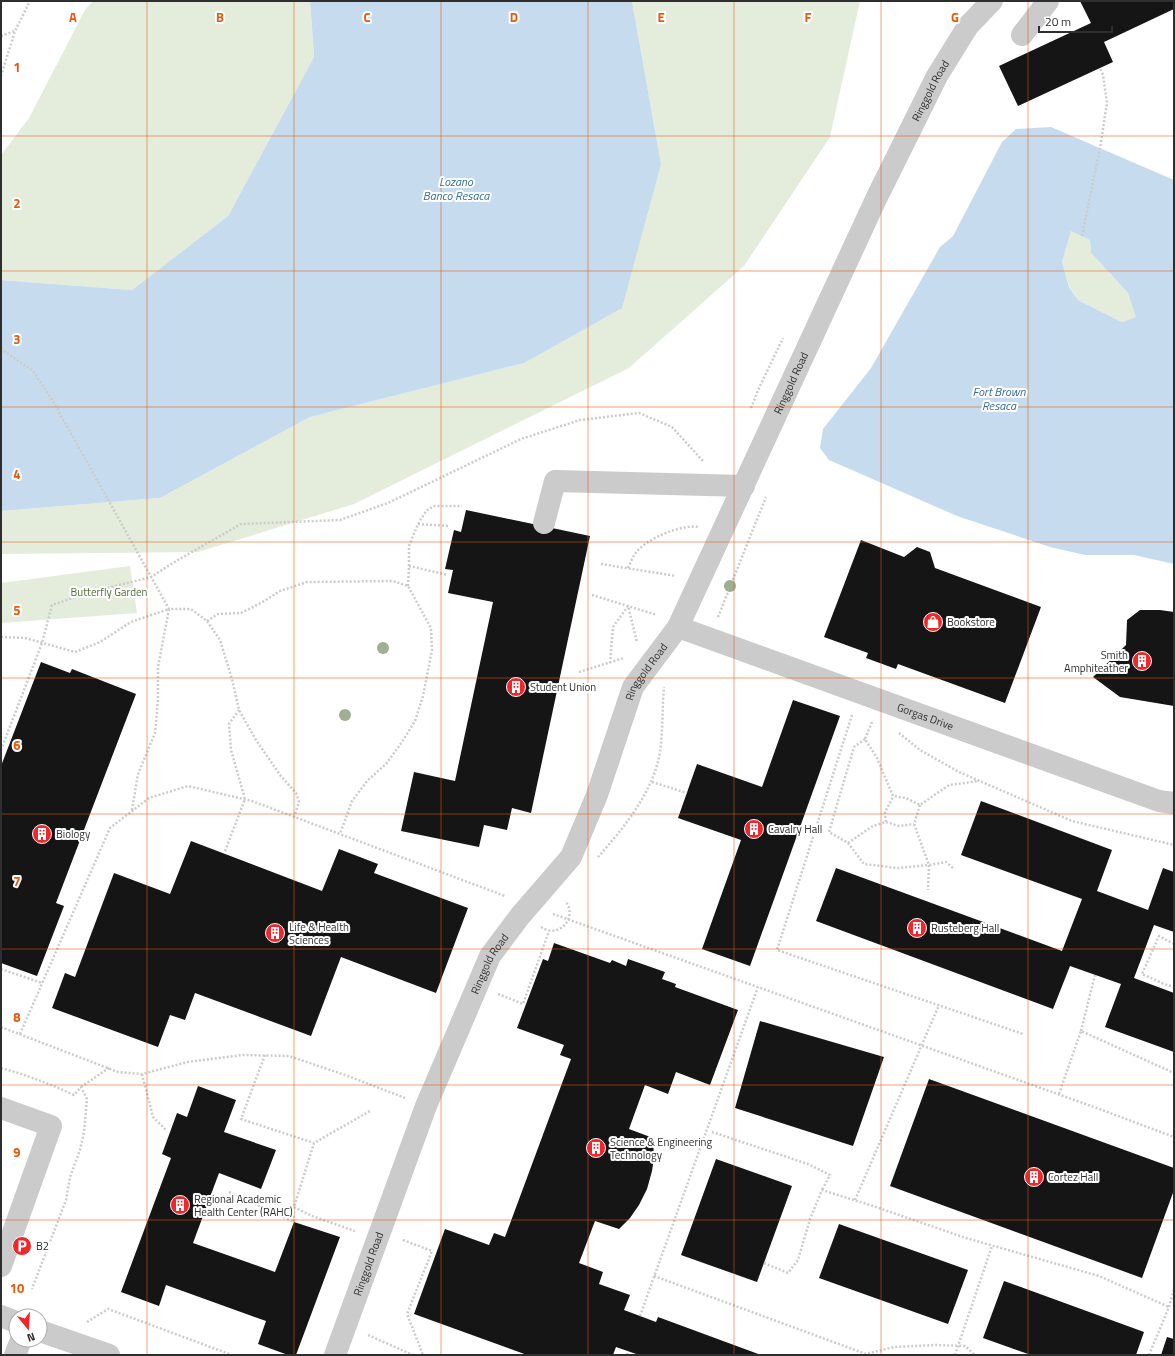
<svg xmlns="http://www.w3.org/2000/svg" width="1175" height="1356" viewBox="0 0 1175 1356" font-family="'Titillium Web',sans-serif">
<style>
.green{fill:#e4eddb}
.water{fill:#c6dcee;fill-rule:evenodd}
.building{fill:#151515}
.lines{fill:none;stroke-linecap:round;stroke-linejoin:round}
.path{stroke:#cbcbcb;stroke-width:2.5;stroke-dasharray:2 2;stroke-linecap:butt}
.minor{stroke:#cbcbcb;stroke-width:22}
.tree{fill:#9eaf92}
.grid{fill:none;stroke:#e8590c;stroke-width:1;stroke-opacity:0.55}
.labels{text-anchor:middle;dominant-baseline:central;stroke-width:4;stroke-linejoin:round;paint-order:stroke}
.street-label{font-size:11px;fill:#2e2e2e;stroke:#fff}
.park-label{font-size:11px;fill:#4f6d39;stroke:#fff}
.poi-label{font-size:11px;fill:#2e2e2e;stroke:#fff;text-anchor:start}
.water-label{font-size:12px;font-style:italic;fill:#376c95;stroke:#fff}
.grid-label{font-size:13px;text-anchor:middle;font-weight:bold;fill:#e8590c;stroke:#fff;stroke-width:4;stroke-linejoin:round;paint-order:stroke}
</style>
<rect width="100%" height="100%" fill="#fff"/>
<path class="green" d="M93,1H310L314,57L228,216L132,290L1,280V155L29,118L85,10Z
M632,1H860L830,137L744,266L629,368L354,504L198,552L1,554V511L160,498L310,417L524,363L661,164Z
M1071,230L1090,240L1091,253L1128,293L1137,317L1122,322L1078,300L1069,286L1062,262Z
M130,566L137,613L1,623V583Z"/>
<path class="water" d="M310,1H632L661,164L622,308L524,363L310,417L160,498L1,511V280L132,290L228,216L314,57Z
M1051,127L1174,180V564L1134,555H1085L1050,547L957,516L829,460L820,448L823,429L871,368L940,247L953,236L1002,142L1016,129ZM1071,231L1090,240L1091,253L1128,293L1136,317L1122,322L1078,300L1069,287L1062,262Z"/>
<path class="building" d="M1080,1H1174V9L1104,42L1113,62L1018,106L999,66L1091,23Z
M466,510L590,536L531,813L512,808L507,830L484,825L479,847L401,831L414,772L455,781L493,602L448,593L453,570L445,569L454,530L461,532Z
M861,540L904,557L917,547L930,552L935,568L1041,607L1005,703L898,664L896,669L866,658L868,653L824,637Z
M1140,610H1160L1174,612V706L1120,697L1093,677L1126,645L1127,620Z
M41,662L70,673L72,669L136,694L56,903L64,906L37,976L1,963V766Z
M793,700L840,716L750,966L702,949L741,840L678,818L697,764L762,787Z
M981,801L1112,850L1097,891L1148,910L1163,868L1174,872V932L1154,925L1134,978L1174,993V1052L1105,1027L1121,984L1070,966L1053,1009L816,921L836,868L1062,951L1082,899L961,855Z
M191,841L322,891L339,849L378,864L374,873L468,908L436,993L341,957L311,1036L195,993L185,1020L170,1015L158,1047L52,1008L65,973L75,977L114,873L170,894Z
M554,943L610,963L612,960L626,966L628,959L665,972L662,979L676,984L675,987L738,1010L710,1085L676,1072L668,1094L645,1085L629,1129L653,1138L654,1158L652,1171L647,1189L639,1205L630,1218L619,1229L595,1221L579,1263L603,1272L599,1284L630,1295L624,1310L656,1322L658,1317L761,1355H639L616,1347L613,1355H527L414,1314L445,1229L489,1245L494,1233L505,1237L571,1059L560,1055L564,1045L517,1028L543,959L548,961Z
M760,1021L884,1057L853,1146L735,1108Z
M929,1079L1174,1168V1190L1142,1278L890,1186Z
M198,1086L236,1100L224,1132L276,1150L261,1189L219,1173L193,1243L275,1272L294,1222L340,1237L296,1355H288L258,1344L266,1321L166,1285L159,1306L121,1292L171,1158L162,1154L177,1113L187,1117Z
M716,1159L792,1186L757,1282L681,1255Z
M839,1224L968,1270L948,1324L819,1278Z
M1004,1281L1144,1332L1136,1355H1031L983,1338Z
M1167,1337L1174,1339V1355H1161Z"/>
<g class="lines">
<path class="path" d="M1,36L15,31
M1,76L15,31L30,1
M1082,236L1100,148L1107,103L1103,75L1100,68
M1,348L4,351L33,371L53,401L169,609H191L207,621L220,640L232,679L239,710L256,740L280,775L296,793L299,802L294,817
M751,408L759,388L783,338
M418,524L449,526
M601,564L676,576
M409,566L448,575
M628,568C630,564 632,558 635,554C645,539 681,524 699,527
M408,586L409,566V546L418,524L426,511L434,506H462
M592,595L657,615
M718,617L766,497
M207,621L218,614L241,613L261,603L280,591L307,582L393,581L408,586L431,628L432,650L423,696L415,721L402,742L386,764L368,780L352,801L340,834
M1,637L25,638L75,652L100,642L131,622L169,609L158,667V701L155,733L138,774L132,810
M610,663L613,627L628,606L637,642
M579,672L624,658
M852,715L777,950L1023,1034
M872,722L865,739L877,758L893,796L906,798L920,805L949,785L979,781
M899,733L920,750L959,772L1072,821L1174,845
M865,739L854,747L829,832L848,843L864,864L898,868L929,865L928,890
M1,750L42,643L52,605L84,594L151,577L176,561L241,524L340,520L388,503L521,439L580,420L639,413L672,427L703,461
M652,782L687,793
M920,805L914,824L929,865L946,862L953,868
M886,822L899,826L914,824
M848,843L873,826L886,822L885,812L893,797
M225,851L245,799L231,750L229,724L239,710
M598,857C623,829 654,791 660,752C663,731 662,709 664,687
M553,914L1094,1107L1174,1137
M541,927C561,940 578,915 565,901
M1174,944L1159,936L1142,974L1164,984L1174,987
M1,969L42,983
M498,994L523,1004L549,931
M1,1027L118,1072L142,1074L188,1062L242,1055L289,1056L348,1076L405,1098
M1081,1031L1095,975
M20,1034L110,828L149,798L188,786L252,801L505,896
M265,1055L241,1119L314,1143
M1,1068C27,1075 50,1084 74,1095L81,1087L87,1099L84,1132L80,1150L70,1177L66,1200L32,1289
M142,1074L153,1117L167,1131
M81,1087L109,1068
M1059,1094L1081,1031L1174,1073
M712,1132L808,1164L830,1175L822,1190
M229,1192L294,1222V1207L314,1143L370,1111
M855,1200L939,1005
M294,1207L312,1216L355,1231
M403,1240L432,1251L407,1314L423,1355
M764,1263L788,1273L798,1260L810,1219L822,1190L873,1206L966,1238L1099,1276L1169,1307
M654,1276L866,1354L894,1347L935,1345L965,1346L975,1355
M640,1316L758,987
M87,1322L108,1309L232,1355
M368,1335L413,1355
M627,1355L628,1351
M955,1355L992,1246
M1149,1355L1169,1307L1174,1289"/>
<g class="minor">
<path d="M1022,35L1048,1"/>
<path d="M544,523L555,481L744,486"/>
<path id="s1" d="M678,627L1159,801L1174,803"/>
<path d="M1,1108L51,1126L1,1266"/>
<path d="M1,1316L16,1322"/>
<path d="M40,1331L109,1355"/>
<path d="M15,1355L21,1340"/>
<path id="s2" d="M335,1355L426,1106L490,956L520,916L571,857L597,795L633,687L678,627L876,199L937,76L968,26L992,1"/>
</g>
</g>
<g class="tree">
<circle cx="730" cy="586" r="6"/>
<circle cx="383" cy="648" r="6"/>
<circle cx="345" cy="715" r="6"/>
</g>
<path class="grid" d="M147,1V1355M294,1V1355M441,1V1355M588,1V1355M734,1V1355M881,1V1355M1028,1V1355M1,136H1174M1,271H1174M1,407H1174M1,542H1174M1,678H1174M1,814H1174M1,949H1174M1,1085H1174M1,1220H1174"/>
<defs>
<symbol id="shop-disc" viewBox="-11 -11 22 22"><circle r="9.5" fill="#f0262b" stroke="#fff"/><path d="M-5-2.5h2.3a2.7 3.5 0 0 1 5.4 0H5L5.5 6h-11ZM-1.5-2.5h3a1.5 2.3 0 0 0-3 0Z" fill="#fff"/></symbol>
<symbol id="building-disc" viewBox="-11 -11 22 22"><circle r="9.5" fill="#f0262b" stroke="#fff"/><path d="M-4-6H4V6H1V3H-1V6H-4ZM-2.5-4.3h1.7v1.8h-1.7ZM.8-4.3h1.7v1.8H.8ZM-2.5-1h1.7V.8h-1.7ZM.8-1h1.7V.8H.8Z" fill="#fff"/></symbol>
<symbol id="parking-disc" viewBox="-11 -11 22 22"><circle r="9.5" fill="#f0262b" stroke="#fff"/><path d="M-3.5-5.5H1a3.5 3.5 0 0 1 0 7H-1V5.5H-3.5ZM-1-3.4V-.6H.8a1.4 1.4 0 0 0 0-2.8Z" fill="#fff"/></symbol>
</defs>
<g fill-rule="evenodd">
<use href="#shop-disc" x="922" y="611" width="22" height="22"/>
<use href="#building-disc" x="1131" y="650" width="22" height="22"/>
<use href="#building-disc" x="505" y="676" width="22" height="22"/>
<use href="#building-disc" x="743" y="818" width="22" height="22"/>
<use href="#building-disc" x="31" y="823" width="22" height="22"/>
<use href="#building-disc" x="906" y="917" width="22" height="22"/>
<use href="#building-disc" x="264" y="922" width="22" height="22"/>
<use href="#building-disc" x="585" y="1137" width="22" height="22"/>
<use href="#building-disc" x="1023" y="1166" width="22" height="22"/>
<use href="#building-disc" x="169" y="1194" width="22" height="22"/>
<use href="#parking-disc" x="11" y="1235" width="22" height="22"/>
</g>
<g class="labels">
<g class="street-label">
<text stroke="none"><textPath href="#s2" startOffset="1405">Ringgold Road</textPath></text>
<text stroke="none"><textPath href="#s2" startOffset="1081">Ringgold Road</textPath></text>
<text stroke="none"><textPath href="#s2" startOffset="757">Ringgold Road</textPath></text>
<text stroke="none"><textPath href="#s1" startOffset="263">Gorgas Drive</textPath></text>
<text stroke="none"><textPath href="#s2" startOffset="421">Ringgold Road</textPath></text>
<text stroke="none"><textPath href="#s2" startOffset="97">Ringgold Road</textPath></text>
</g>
<g class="park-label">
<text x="109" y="592">Butterfly Garden</text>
</g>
<g class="poi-label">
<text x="947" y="622">Bookstore</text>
<text x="1128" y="655" text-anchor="end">Smith<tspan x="1128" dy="13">Amphiteather</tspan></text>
<text x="530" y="687">Student Union</text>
<text x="768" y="829">Cavalry Hall</text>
<text x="56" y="834">Biology</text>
<text x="289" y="927">Life &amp; Health<tspan x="289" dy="13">Sciences</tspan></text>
<text x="931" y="928">Rusteberg Hall</text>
<text x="610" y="1142">Science &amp; Engineering<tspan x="610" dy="13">Technology</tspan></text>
<text x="1048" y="1177">Cortez Hall</text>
<text x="194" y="1199">Regional Academic<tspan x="194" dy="13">Health Center (RAHC)</tspan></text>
<text x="36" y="1246">B2</text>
</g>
<g class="water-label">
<text x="456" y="181">Lozano<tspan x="456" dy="14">Banco Resaca</tspan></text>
<text x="999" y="391">Fort Brown<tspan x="999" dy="14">Resaca</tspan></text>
</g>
</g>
<g class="grid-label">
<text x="73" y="22">A</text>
<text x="220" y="22">B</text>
<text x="367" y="22">C</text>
<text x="514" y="22">D</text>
<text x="661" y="22">E</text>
<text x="808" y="22">F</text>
<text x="955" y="22">G</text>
<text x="17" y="72">1</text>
<text x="17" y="208">2</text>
<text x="17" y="344">3</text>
<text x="17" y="479">4</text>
<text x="17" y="615">5</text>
<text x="17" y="750">6</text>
<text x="17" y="886">7</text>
<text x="17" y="1022">8</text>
<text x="17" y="1157">9</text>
<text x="17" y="1293">10</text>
</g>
<rect width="1175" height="1356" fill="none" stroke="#2e2e2e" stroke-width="4"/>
<g transform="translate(28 1328) rotate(162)"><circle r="19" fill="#ffffff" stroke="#ababab"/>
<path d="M0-3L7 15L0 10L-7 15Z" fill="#f0262b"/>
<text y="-6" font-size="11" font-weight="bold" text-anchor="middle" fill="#2e2e2e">N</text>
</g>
<path d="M1039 26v6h73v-6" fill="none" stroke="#2e2e2e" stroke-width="2"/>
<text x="1045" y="26" font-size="12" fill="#2e2e2e" stroke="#ffffff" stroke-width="3" paint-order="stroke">20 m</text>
</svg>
